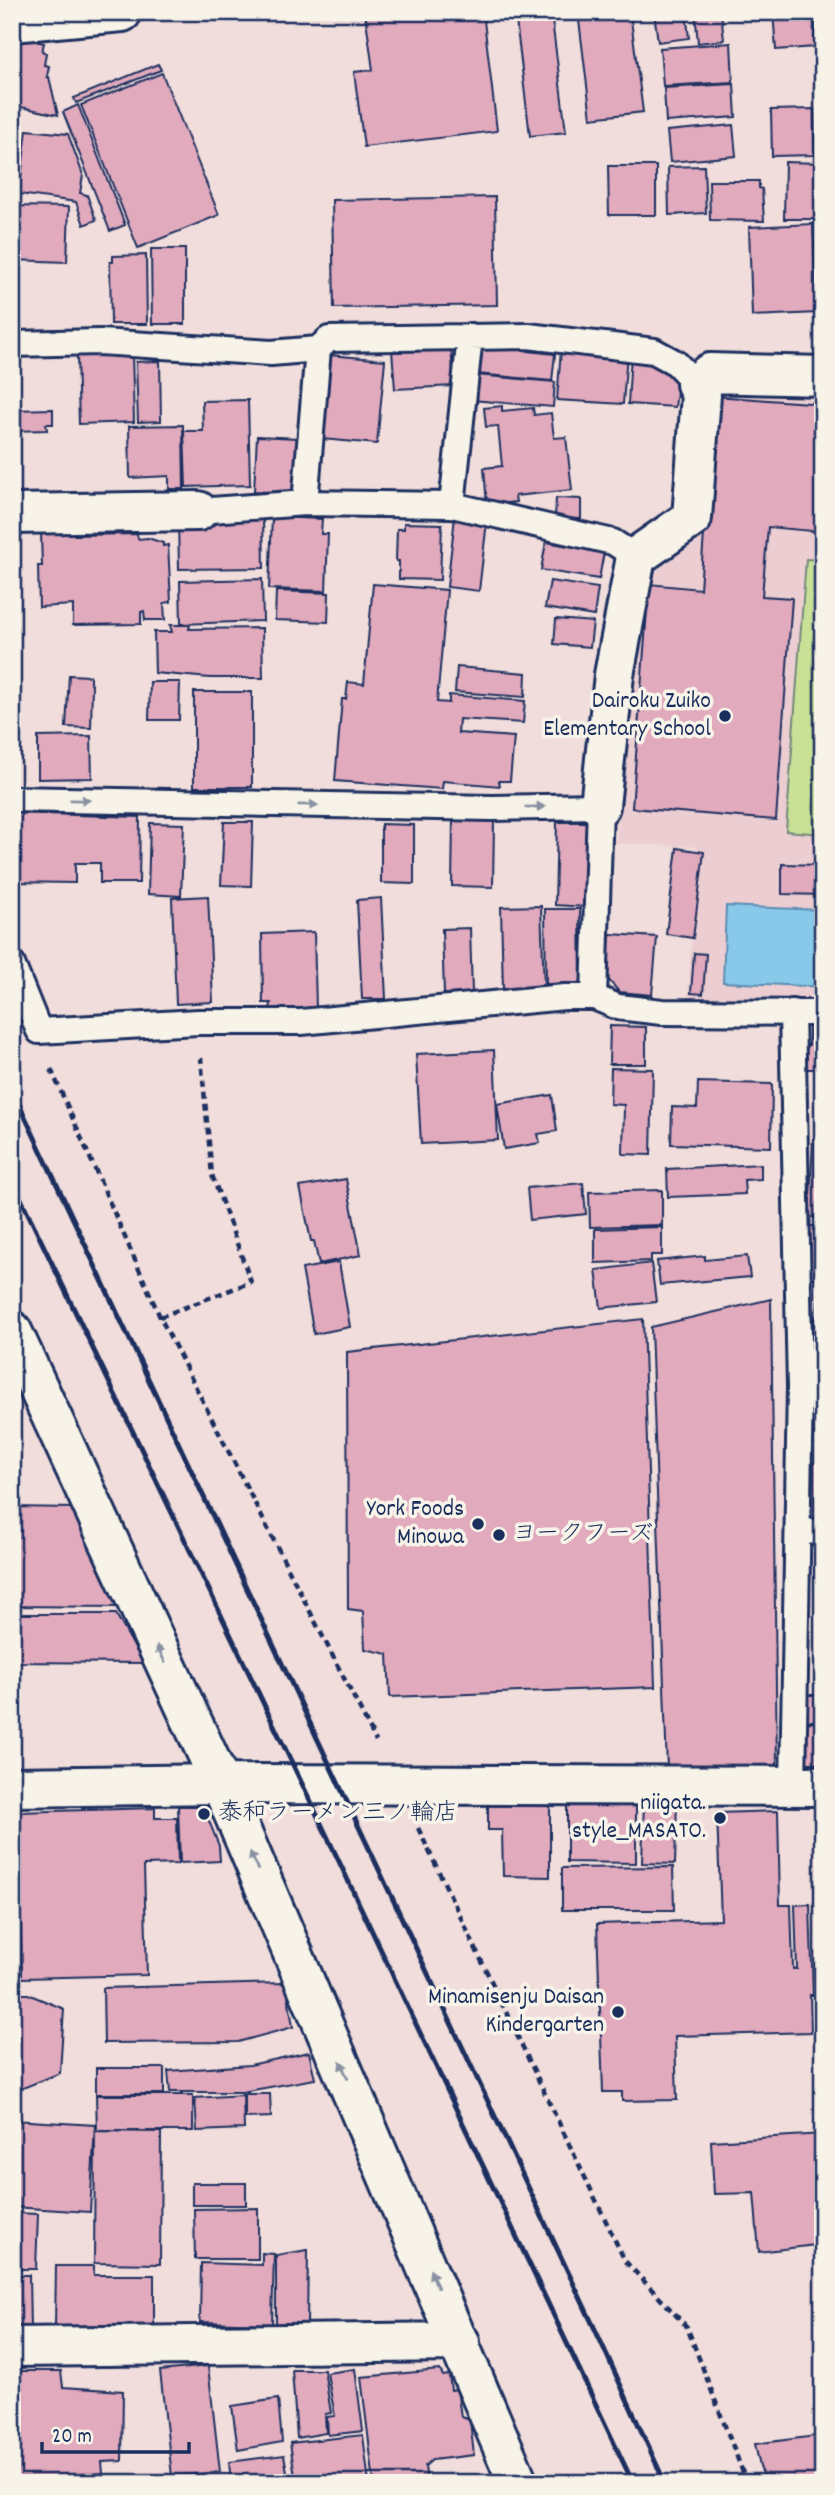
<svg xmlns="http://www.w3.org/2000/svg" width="835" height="2495" viewBox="0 0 835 2495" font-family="Dekko,'Klee One',sans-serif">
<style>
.built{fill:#ecced2}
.green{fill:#c9e197;stroke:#72887a;stroke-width:2}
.water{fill:#88c9e9;stroke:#5c8bb1;stroke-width:2}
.building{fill:#e2aabd;stroke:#1b2f5e;stroke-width:2}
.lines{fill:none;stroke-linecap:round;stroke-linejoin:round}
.service-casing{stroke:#1b2f5e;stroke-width:30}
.minor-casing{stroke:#1b2f5e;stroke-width:44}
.path{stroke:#1b2f5e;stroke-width:4.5;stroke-dasharray:7 5;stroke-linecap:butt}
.service{stroke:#f7f3e8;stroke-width:24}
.minor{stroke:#f7f3e8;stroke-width:38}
.rail{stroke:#1b2f5e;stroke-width:5}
.oneway{fill:#8991a3}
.poi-dot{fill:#1b2f5e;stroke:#f7f3e8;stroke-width:2.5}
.labels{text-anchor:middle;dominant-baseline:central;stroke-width:7;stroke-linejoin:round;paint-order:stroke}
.poi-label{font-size:24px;fill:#1b2f5e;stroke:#f7f3e8;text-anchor:end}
</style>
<rect width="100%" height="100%" fill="#f1dddb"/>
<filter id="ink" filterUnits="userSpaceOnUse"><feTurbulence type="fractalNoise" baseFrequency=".0143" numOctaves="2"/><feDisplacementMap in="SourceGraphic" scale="14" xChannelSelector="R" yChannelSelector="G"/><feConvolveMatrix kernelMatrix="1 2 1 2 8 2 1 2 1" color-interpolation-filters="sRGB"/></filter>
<g filter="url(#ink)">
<path class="built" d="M820,12H823V360H818L813,135V80L820,79Z
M718,391L823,398V1005L688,998L697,847L616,843L639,589L702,525Z"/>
<path class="green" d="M806,559L823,560V834L786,831Z"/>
<path class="water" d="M726,906L823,910V987L723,982Z"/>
<path class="building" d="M365,12H483L497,131L364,147L354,72L373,70Z
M515,12H551L566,132L530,136Z
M578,12H630L643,112L591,118Z
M654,12H686L689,38L658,42Z
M695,12H721L724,40L698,43Z
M773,12H815V47L776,50Z
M21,38L44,43L42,51L46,53L44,65L49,66L47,77H49L58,115L12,105V63L16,43H20Z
M731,43L733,82L663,86L660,48Z
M158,64L161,70L76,103L74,98Z
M162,73L219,215L138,248L81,105Z
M734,84L736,117L666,122L664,88Z
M78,105L125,225L110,231L63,112Z
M814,109L815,155L772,156L771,110Z
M733,125L736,156L670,162L667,131Z
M27,130L68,134L83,175L80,193L87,195L96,220L84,225L76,202L19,194Z
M785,162L820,163L819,219H784Z
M608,166H656V215H609Z
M704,166L706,213L669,215L668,167Z
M709,181H759V188L762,189L764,221L710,220Z
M495,197L497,305L334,308L332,200Z
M12,206L69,207L67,262L12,260Z
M813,224L817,313L752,316L749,227Z
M151,249H185V324H152Z
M146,255L147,324H111L110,262H113V256Z
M480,344L528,348V351L555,354L552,381L477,374Z
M451,346L454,386L395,389L392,350Z
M561,349L627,353L623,404L557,400Z
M132,354L134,422L79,424L77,356Z
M631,354L680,370L675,407L628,404Z
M329,355L385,360L377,444L322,439Z
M160,361L161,421L138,422L136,362Z
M475,375L555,382L553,407L472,400Z
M714,396L823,404V532L768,527L762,596L792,598L776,820L632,808L649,584L700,589Z
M248,400L250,485L186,487L184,431H203L202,401Z
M502,406V411L533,408L534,415L551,413L554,438L566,437L572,490L515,496L516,502L487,505L484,468L502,466L498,426L486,427L484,408Z
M53,409V424H46L47,430L12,431V410Z
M183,425L184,489H169V476L130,478L129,426Z
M257,436L298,438L295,494L254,491Z
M556,498L581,499V519L555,518Z
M263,517L264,568L179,569L178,519Z
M272,517L322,519L321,534H328L326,591L269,589Z
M455,517L487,521L479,591L447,587Z
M404,523L442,524L440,580L399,579V561H396L397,529H404Z
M76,533L75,535L137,534L138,539L148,538L163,543V546L168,545L171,602L164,603L165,620H145L144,611L141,612V624L73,625V605L39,607L38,566H42L41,534Z
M546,542L604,552L599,579L541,570Z
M262,579L263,621L181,624L180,581Z
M550,581L598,588L594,616L545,608Z
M373,584L447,590L437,702L449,703V695L525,701L523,723L459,719L458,733L514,737L510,781H499L500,786L443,781L442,789L335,781L342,699H346L348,682L364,684Z
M276,591L329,593L328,622L275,620Z
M556,619L593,622L590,647L554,644Z
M170,625H190L189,629L262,628L263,678H210L155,673L154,632H172Z
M457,667L526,673L525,697L455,692Z
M69,675L90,676V683L92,684L91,728L66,727Z
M150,682H180L179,720H149Z
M194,692H252V787H194Z
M91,736L92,778L38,779V737Z
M12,813L140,817L139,883H100V863H75V883L12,882Z
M453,820L494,821L493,887L452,886Z
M224,822H253L251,886L221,885Z
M557,822H588L586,907L555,905Z
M150,823L184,824L181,896L148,894Z
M381,824L414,825V884L381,883Z
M677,848L704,852L693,938L666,934Z
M782,864L823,865V895L782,894Z
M208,896L213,1002L176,1004L172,898Z
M381,898L386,999H362L357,900Z
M541,906L544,988L503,990L501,907Z
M545,909H580L581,983L546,984Z
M470,928L472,993L444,994L442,929Z
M314,932L316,1008L270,1010L271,1003H263L262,934Z
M610,934L657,937L652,995L619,992L606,977Z
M694,953L706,954L703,994L691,993Z
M809,1025H823V1069H805V1045H809Z
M610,1026L646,1027V1064H609Z
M494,1050L498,1140L421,1144L416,1054Z
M611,1068L653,1069L651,1155L623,1154L624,1105L610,1104Z
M698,1082L772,1084L771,1147L671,1144L672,1107L697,1108Z
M552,1095L557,1131L538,1134L540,1143L504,1149L497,1104Z
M813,1139L823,1140V1218L809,1217Z
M761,1164V1179L744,1180L745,1194L668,1197L667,1169Z
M346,1179L361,1255L319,1264L314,1241H311L300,1187Z
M583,1183L586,1214L530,1220L527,1188Z
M662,1190V1225L590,1227L589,1192Z
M807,1226H823V1278H807Z
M662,1227V1255H651V1261L595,1263V1229Z
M705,1256V1260L747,1256L750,1277L660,1285L657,1261Z
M339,1262L350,1327L314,1334L302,1269Z
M651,1263L656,1302L601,1308L596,1270Z
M819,1283L823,1284V1377L813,1376L814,1316L817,1317Z
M771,1299L777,1765L667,1769L651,1327Z
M643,1319L655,1687L390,1697L388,1654L365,1649L363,1611L348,1609L347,1352Z
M813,1463H823V1520H811Z
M12,1507L74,1508L117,1607L12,1606Z
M12,1614H116L143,1663L12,1662Z
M806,1695H823V1721H807Z
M807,1722L823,1723V1763H807Z
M488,1800H550V1877L503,1876L502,1830H488Z
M567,1800L636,1801V1863L567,1862Z
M644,1800L677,1801L675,1864L642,1863Z
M178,1806H203L219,1846L220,1861L180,1863Z
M155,1808V1818H177L178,1864L144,1865L147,1975L22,1978L21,1923L12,1924V1871H21L19,1812Z
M778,1811L780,1905H791L793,1969H797L795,1905L810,1904L813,1995H810L811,2032L675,2036L677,2100L622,2101V2092H603L597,1924L721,1920L717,1813Z
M673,1867L674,1910H562V1868Z
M12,1927L16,1928V1984L12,1983Z
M286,1983L293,2027L238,2042L104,2043L103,1988Z
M12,1994H28L64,2009L60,2073L18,2090L12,2089Z
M309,2052L315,2079L242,2092H170L168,2071L250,2065Z
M96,2068H164V2094H96Z
M245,2094H270L271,2117L245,2118Z
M96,2095H193V2131H97Z
M243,2095L244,2129L197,2131L195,2098Z
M12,2120L95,2125L90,2212L12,2207Z
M95,2131L161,2132L160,2264L94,2263Z
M823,2134V2244L759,2252L754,2193L714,2194L711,2141Z
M192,2183H246V2205H192Z
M258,2208V2259H195L194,2209Z
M12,2213L38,2214L36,2269H12Z
M308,2250L307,2327L276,2328V2255Z
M262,2253L274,2254L272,2324L200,2322L201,2263L262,2265Z
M56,2266H94V2275H154V2328L55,2327Z
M12,2275H29L30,2328H12Z
M208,2366L220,2472L172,2476L160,2371Z
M355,2369L363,2431L328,2435L327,2417L335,2416L327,2373Z
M292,2370H324L331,2413L325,2414L326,2433L297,2438Z
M440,2370L443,2376L449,2375L451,2390L457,2389L461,2417L470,2420L474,2455L432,2460L425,2466L427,2483H374L361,2377Z
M12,2371H61L63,2387L123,2391L122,2461L102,2462L103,2473L55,2477V2483H12Z
M278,2399L282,2442L238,2450L232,2406Z
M363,2435L369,2483H296L290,2443Z
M815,2436L823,2471V2483H767L760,2467L755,2444Z
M284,2455L289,2483H231L229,2462Z"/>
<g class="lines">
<defs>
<path id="service" d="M12,344L100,342L271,353L318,349L329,339L528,336L654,351L676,363L696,384
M305,503L318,349
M452,505L470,336
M198,511L305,503L452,505L613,542L636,557
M12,799L493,808L600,806L594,997
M12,964L39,1031L198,1022H301L565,997H594L618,1007L662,1012L823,1013
M792,1012L800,1387L793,1786
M798,1531L823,1532"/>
<path id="minor" d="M12,22L122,12
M12,514L198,511
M600,806L614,675L636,557L692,518L701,395L696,384L710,373L823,376
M12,1331L221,1784L518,2483
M12,1787L221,1784L823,1786
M12,2347L460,2342"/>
</defs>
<use href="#service" class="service-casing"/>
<use href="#minor" class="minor-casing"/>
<path class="path" d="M51,1069L160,1317L376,1741
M160,1317L251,1282L212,1175L201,1058
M418,1828L625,2261L687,2327L747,2483"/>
<use href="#service" class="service"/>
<use href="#minor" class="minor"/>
<path class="rail" d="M12,1089L601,2342L665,2483
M12,1180L318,1817L633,2483"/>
</g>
<defs><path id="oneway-solid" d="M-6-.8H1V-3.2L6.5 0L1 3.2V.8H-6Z" transform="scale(1.75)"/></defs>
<g class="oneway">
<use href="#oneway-solid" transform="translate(80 800) rotate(1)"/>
<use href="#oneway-solid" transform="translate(308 805) rotate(1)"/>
<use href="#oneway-solid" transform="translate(535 807) rotate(-1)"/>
<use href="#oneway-solid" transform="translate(161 1654) rotate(-115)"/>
<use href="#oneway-solid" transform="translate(254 1861) rotate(-113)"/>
<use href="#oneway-solid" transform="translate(344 2070) rotate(-113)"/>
<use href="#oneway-solid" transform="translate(434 2279) rotate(-113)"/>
</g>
</g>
<g class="poi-dot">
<circle cx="725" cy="716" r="7"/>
<circle cx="478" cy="1524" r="7"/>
<circle cx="499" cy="1535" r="7"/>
<circle cx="204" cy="1814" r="7"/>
<circle cx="720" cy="1818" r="7"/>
<circle cx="618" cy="2012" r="7"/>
</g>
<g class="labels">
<g class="poi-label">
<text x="711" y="702">Dairoku Zuiko<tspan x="711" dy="28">Elementary School</tspan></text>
<text x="464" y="1510">York Foods<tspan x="464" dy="28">Minowa</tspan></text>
<text x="513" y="1535" text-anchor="start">ヨークフーズ</text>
<text x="706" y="1804">niigata.<tspan x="706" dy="28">style_MASATO.</tspan></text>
<text x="218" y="1814" text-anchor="start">泰和ラーメン三ノ輪店</text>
<text x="604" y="1998">Minamisenju Daisan<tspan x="604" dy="28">Kindergarten</tspan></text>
</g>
</g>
<rect width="835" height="2495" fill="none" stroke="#f7f3e8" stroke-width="42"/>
<rect x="21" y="21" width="793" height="2453" fill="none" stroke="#1b2f5e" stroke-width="2.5" filter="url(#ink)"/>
<path d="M42 2442v10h147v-10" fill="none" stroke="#1b2f5e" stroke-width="3.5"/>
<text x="52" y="2442" font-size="21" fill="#1b2f5e" stroke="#f7f3e8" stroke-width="5" paint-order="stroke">20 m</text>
</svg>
